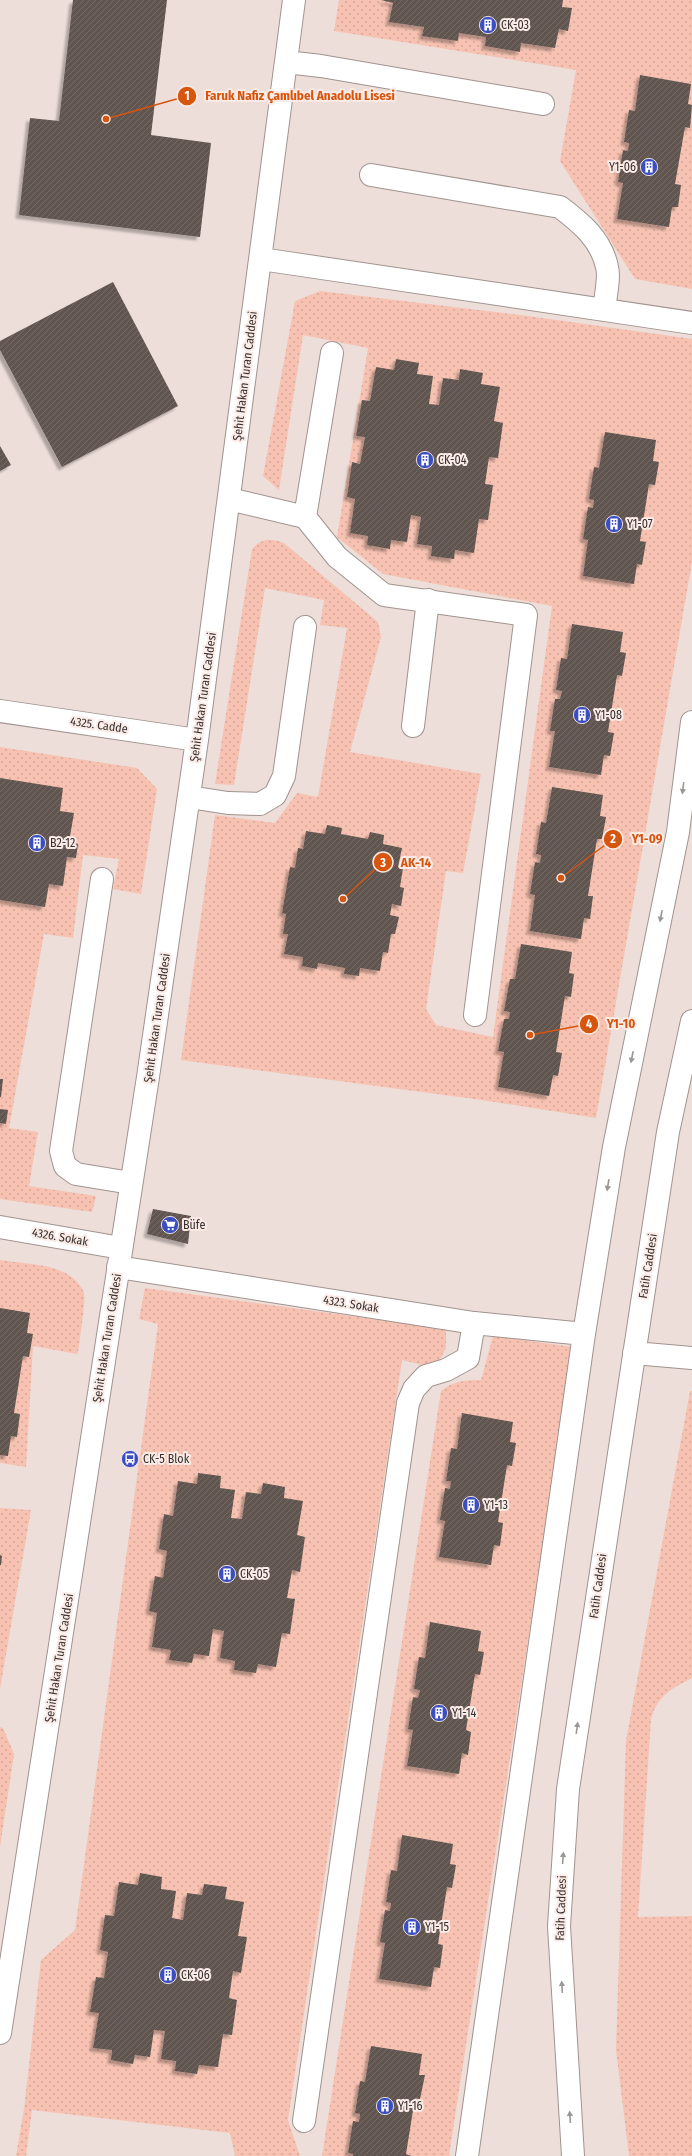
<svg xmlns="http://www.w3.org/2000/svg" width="692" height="2156" viewBox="0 0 692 2156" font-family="'Fira Sans Condensed',sans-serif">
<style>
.garden{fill:url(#garden-dots)}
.building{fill:url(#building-hatch);filter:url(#shadow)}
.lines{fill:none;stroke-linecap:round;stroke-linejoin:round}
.minor-casing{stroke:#a1938f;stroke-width:24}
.minor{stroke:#fff;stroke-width:22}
.oneway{fill:#9a9896}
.labels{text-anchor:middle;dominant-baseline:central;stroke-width:4;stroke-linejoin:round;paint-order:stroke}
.poi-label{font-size:12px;fill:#36302e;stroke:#fbebe6;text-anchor:start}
.street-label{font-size:12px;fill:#36302e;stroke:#fbebe6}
.leader{fill:none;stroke:#d6550f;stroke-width:1.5}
.callout-dot{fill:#d6550f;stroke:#fbebe6;stroke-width:1.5}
.mark-label{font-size:12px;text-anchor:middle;font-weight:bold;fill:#fff}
.callout-label{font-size:13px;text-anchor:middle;font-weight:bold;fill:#d6550f;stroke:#fbebe6;stroke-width:4;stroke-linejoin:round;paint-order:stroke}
</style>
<defs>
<pattern id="garden-dots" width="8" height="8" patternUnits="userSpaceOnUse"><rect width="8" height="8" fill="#f7c2b1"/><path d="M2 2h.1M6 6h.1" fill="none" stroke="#d4a799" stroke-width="1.8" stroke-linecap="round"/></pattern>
<pattern id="building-hatch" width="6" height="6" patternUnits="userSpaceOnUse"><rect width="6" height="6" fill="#605450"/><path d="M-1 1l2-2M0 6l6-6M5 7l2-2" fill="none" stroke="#746a66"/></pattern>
<filter id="shadow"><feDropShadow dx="-3.5" dy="3.5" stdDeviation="1" flood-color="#0004"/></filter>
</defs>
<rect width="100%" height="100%" fill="#edded9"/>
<path class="garden" d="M339,0H692V289L635,279L560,161L576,70L334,31Z
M320,291L528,316L692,339V562L596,1118L482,1100L181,1060L215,815L275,823L297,793L318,797L347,628L320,625L324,600L265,588L234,785L215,784L252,549C262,538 270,538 284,543L378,622L381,637L350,752L481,774L463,873L446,871L426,1009L436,1025L493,1037L552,606L383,574L337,537L368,348L303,335L279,490L263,476L295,301Z
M0,747L137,768L157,789L141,894L113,889L119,859L83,855L73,938L44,934L9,1128L38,1132L29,1186L96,1196L92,1212L0,1199Z
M0,1260C27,1265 72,1262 84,1293C86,1300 79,1343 78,1354L33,1346L26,1467L0,1463Z
M145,1288L446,1329V1348L435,1368L402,1360L288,2120L300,2156H235L230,2133L32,2110L26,2156H16L24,2109L41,1960L75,1930L158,1324L139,1319Z
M493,1336L573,1347L449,2156H322L441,1391C453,1381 465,1380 481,1380Z
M690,1391H692V1678C671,1689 658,1695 651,1719L638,1917L692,1916V2156H629L616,2050L626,1741Z
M0,1508L31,1510L0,1689Z
M0,1727L3,1728L14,1754L0,1847Z"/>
<path class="building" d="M73,0H167L151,135L211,143L200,237L19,215L30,118L59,121Z
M381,0H563L562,7L572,8L568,31L559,29L555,48L521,43L520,52L485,46L486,37L459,33L458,41L422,36L424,27L389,22L393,3Z
M640,75L691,84L688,104L692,105L690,128L685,127L675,184L681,185L678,207H672L669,227L617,219L623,183L618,182L623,150L628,151L629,143L624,142L629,110L635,111Z
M113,282L178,406L62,467L0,350V341Z
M396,359L419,363L417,374L433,376L429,404L439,405L443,378L459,380L460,369L483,373L481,384L500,387L494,421L503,423L498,458L489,457L485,484L493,485L488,520L479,519L474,553L455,550L454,559L431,556L432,546L417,544L421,517L411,515L407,542L391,540L390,549L367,545L368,536L350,533L355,499L347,497L352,462L360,464L365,437L356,436L362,400L370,401L376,367L394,370Z
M605,432L656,440L653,461L659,462L655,485L649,484L640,541L646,542L642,565L637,564L634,584L583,576L588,540L583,539L588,507L593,508L594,500L589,499L594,467L599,468Z
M0,446L11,465L0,471Z
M572,624L623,632L620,652L626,653L622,676L617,675L608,732L614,733L610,756L604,755L601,775L549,767L555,731H550L555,699H560L562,691L556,690L561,658L567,659Z
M0,778L63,788L60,811L74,813L69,842L78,844L76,858L67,857L63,886L49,884L45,907L0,900Z
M552,787L603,795L600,816L606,817L602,839H597L588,896H593L590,919L584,918L581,939L530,931L535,895L530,894L535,862L540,863L541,855L536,854L541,822L546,823Z
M327,825L342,828L341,834L368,839L370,832L384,835L383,844L402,848L398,867L403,868L400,887L404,888L401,906L392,904L390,915L399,917L395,934H391L388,953L383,952L380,971L360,968L359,976L344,974L345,968L318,963L317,969L302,966L303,957L284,954L288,934H283L286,914L282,913L290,867L295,868L298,848L303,849L306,831L325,834Z
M521,944L572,952L569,973L574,974L571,997L565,996L556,1052L562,1053L558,1076L553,1075L549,1096L498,1087L504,1052L498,1051L504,1019H509L510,1012L504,1011L510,979H515Z
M0,1079H3L1,1097H0Z
M0,1109L8,1110L6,1124L0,1123Z
M153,1209L191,1216L188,1244L147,1234Z
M0,1308L30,1313L27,1333L33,1334L29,1357L23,1356L14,1413L20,1414L17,1437L11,1436L8,1456L0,1455Z
M462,1413L513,1422L510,1442L516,1443L512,1466L507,1465L498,1522L503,1523L500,1546L494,1545L491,1565L439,1557L445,1521L440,1520L445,1488L450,1489L451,1481H446L451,1448L457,1449Z
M198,1473L221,1476L220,1488L235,1490L231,1518L242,1519L246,1492L261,1494L263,1483L285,1487L284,1498L303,1501L297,1535L305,1537L300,1572L292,1570L287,1598L295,1599L290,1634L282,1633L276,1667L258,1664L256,1673L234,1670L235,1661L220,1658L224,1631L213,1629L209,1656L194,1654L192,1663L169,1660L171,1650L152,1647L157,1613L149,1611L155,1576L163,1578L167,1551L159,1549L164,1514L173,1516L178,1481L197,1484Z
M0,1555L2,1556L1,1565H0Z
M430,1622L481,1631L478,1651L484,1652L480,1675L475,1674L466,1730L471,1732L468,1755L462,1753L459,1774L407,1766L413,1730L408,1729L413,1697L418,1698L420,1690L414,1689L419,1657L425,1658Z
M402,1835L453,1844L450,1864L456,1865L452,1888L447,1887L438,1944L443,1945L440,1968L434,1967L431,1987L379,1979L385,1943L380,1942L385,1910L390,1911L391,1903L386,1902L391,1870L397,1871Z
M140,1873L162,1877L161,1889L176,1891L172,1918L183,1920L187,1893L202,1895L204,1884L227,1887L225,1899L244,1902L238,1936L247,1937L241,1973L233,1971L229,1998L237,2000L232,2035L223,2034L218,2067L199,2065L197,2074L175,2071L176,2061L161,2059L165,2031L154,2030L150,2057L135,2055L133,2064L111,2060L112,2050L93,2048L99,2013L90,2012L96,1977L104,1978L108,1952L100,1950L105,1915L114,1916L119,1882L138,1885Z
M371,2046L422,2054L419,2075H425L420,2099L415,2098L406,2154L411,2156H353V2154L348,2153L353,2121L359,2122L360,2114L355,2113L360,2081L365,2082Z"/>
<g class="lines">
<defs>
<path id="minor" d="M286,62L321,66L543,104
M371,175L560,207C581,223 601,239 607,267C610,277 605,299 604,310
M261,259L692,323
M332,353L305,517L337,557L384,595L526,615L475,1015
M229,499L305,517
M0,711L197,740
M413,726L428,600
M189,797L228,803L260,804L275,795L284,776L305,627
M102,879L61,1151L65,1166L76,1174L131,1183
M0,1227L121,1248
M118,1267L474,1323L584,1334
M634,1353L692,1358
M0,2033L148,1077L197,740L294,0
M304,2121L408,1403L414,1389L426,1376L446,1370L468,1358L474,1323
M467,2156L584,1334L614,1147L678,832L692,722
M573,2156L559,1926L568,1789L668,1132L692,1021"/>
</defs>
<use href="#minor" class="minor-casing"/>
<use href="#minor" class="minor"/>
</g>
<defs><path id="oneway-solid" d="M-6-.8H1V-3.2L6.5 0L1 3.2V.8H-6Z"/></defs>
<g class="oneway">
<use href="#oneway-solid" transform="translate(683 788) rotate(97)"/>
<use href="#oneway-solid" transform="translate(661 916) rotate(101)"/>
<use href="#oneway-solid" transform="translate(632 1057) rotate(101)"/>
<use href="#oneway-solid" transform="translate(608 1185) rotate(99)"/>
<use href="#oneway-solid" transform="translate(577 1728) rotate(-82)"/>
<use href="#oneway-solid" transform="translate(563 1858) rotate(-86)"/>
<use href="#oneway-solid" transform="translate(562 1987) rotate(-93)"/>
<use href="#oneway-solid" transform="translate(570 2117) rotate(-94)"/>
</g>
<defs>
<symbol id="building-disc" viewBox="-11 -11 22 22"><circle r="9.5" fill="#3b4ec1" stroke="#fbebe6"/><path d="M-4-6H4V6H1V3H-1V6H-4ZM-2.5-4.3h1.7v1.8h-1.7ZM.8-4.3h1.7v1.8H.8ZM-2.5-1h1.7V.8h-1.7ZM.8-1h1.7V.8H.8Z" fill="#fff"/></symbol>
<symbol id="supermarket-disc" viewBox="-11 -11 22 22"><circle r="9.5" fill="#3b4ec1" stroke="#fbebe6"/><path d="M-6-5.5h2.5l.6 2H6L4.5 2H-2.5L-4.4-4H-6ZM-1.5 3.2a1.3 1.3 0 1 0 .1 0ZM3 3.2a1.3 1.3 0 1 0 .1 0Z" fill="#fff"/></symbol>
<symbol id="bus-disc" viewBox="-11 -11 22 22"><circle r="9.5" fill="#3b4ec1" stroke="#fbebe6"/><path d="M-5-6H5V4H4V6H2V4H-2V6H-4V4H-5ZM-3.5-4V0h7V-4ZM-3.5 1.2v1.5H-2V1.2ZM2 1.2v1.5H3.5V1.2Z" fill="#fff"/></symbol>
</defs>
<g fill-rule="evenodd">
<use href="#building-disc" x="478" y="15" width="20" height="20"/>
<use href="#building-disc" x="639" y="157" width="20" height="20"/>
<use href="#building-disc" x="415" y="450" width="20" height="20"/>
<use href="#building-disc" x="604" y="514" width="20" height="20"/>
<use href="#building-disc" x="572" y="705" width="20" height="20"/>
<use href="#building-disc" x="27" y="833" width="20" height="20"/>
<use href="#supermarket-disc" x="160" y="1215" width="20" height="20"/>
<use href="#bus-disc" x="120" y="1449" width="20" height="20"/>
<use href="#building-disc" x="461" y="1495" width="20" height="20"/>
<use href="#building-disc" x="217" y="1564" width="20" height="20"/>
<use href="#building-disc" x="429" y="1703" width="20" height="20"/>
<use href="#building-disc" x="402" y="1917" width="20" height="20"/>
<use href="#building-disc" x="158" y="1965" width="20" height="20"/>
<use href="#building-disc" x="375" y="2096" width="20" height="20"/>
</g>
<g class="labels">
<g class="poi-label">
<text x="501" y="25">CK-03</text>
<text x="636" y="167" text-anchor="end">Y1-06</text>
<text x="438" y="460">CK-04</text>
<text x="627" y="524">Y1-07</text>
<text x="595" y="715">Y1-08</text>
<text x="50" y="843">B2-12</text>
<text x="183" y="1225">Büfe</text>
<text x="143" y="1459">CK-5 Blok</text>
<text x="484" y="1505">Y1-13</text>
<text x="240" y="1574">CK-05</text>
<text x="452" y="1713">Y1-14</text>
<text x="425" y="1927">Y1-15</text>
<text x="181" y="1975">CK-06</text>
<text x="398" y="2106">Y1-16</text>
</g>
<g class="street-label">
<text transform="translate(245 376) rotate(-83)">Şehit Hakan Turan Caddesi</text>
<text transform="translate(203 697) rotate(-82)">Şehit Hakan Turan Caddesi</text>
<text transform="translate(99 725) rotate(8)">4325. Cadde</text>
<text transform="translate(157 1018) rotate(-82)">Şehit Hakan Turan Caddesi</text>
<text transform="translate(60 1237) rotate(10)">4326. Sokak</text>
<text transform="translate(648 1266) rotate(-81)">Fatih Caddesi</text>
<text transform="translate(351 1304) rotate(9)">4323. Sokak</text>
<text transform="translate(107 1338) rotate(-81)">Şehit Hakan Turan Caddesi</text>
<text transform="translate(598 1586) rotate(-82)">Fatih Caddesi</text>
<text transform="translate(59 1658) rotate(-81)">Şehit Hakan Turan Caddesi</text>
<text transform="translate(561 1908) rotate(-88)">Fatih Caddesi</text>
</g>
</g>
<path class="leader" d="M106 119L187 96M561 878L613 839M343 899L383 862M530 1035L589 1024"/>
<g class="callout-dot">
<circle cx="106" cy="119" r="4"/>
<circle cx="561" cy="878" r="4"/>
<circle cx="343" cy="899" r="4"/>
<circle cx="530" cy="1035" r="4"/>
<circle cx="187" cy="96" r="10"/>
<circle cx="613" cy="839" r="10"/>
<circle cx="383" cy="862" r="10"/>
<circle cx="589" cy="1024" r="10"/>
</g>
<g class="mark-label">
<text x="187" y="100">1</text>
<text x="613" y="843">2</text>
<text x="383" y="867">3</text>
<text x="589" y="1028">4</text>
</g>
<g class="callout-label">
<text x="300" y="100">Faruk Nafiz Çamlıbel Anadolu Lisesi</text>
<text x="647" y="843">Y1-09</text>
<text x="416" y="867">AK-14</text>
<text x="621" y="1028">Y1-10</text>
</g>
</svg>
